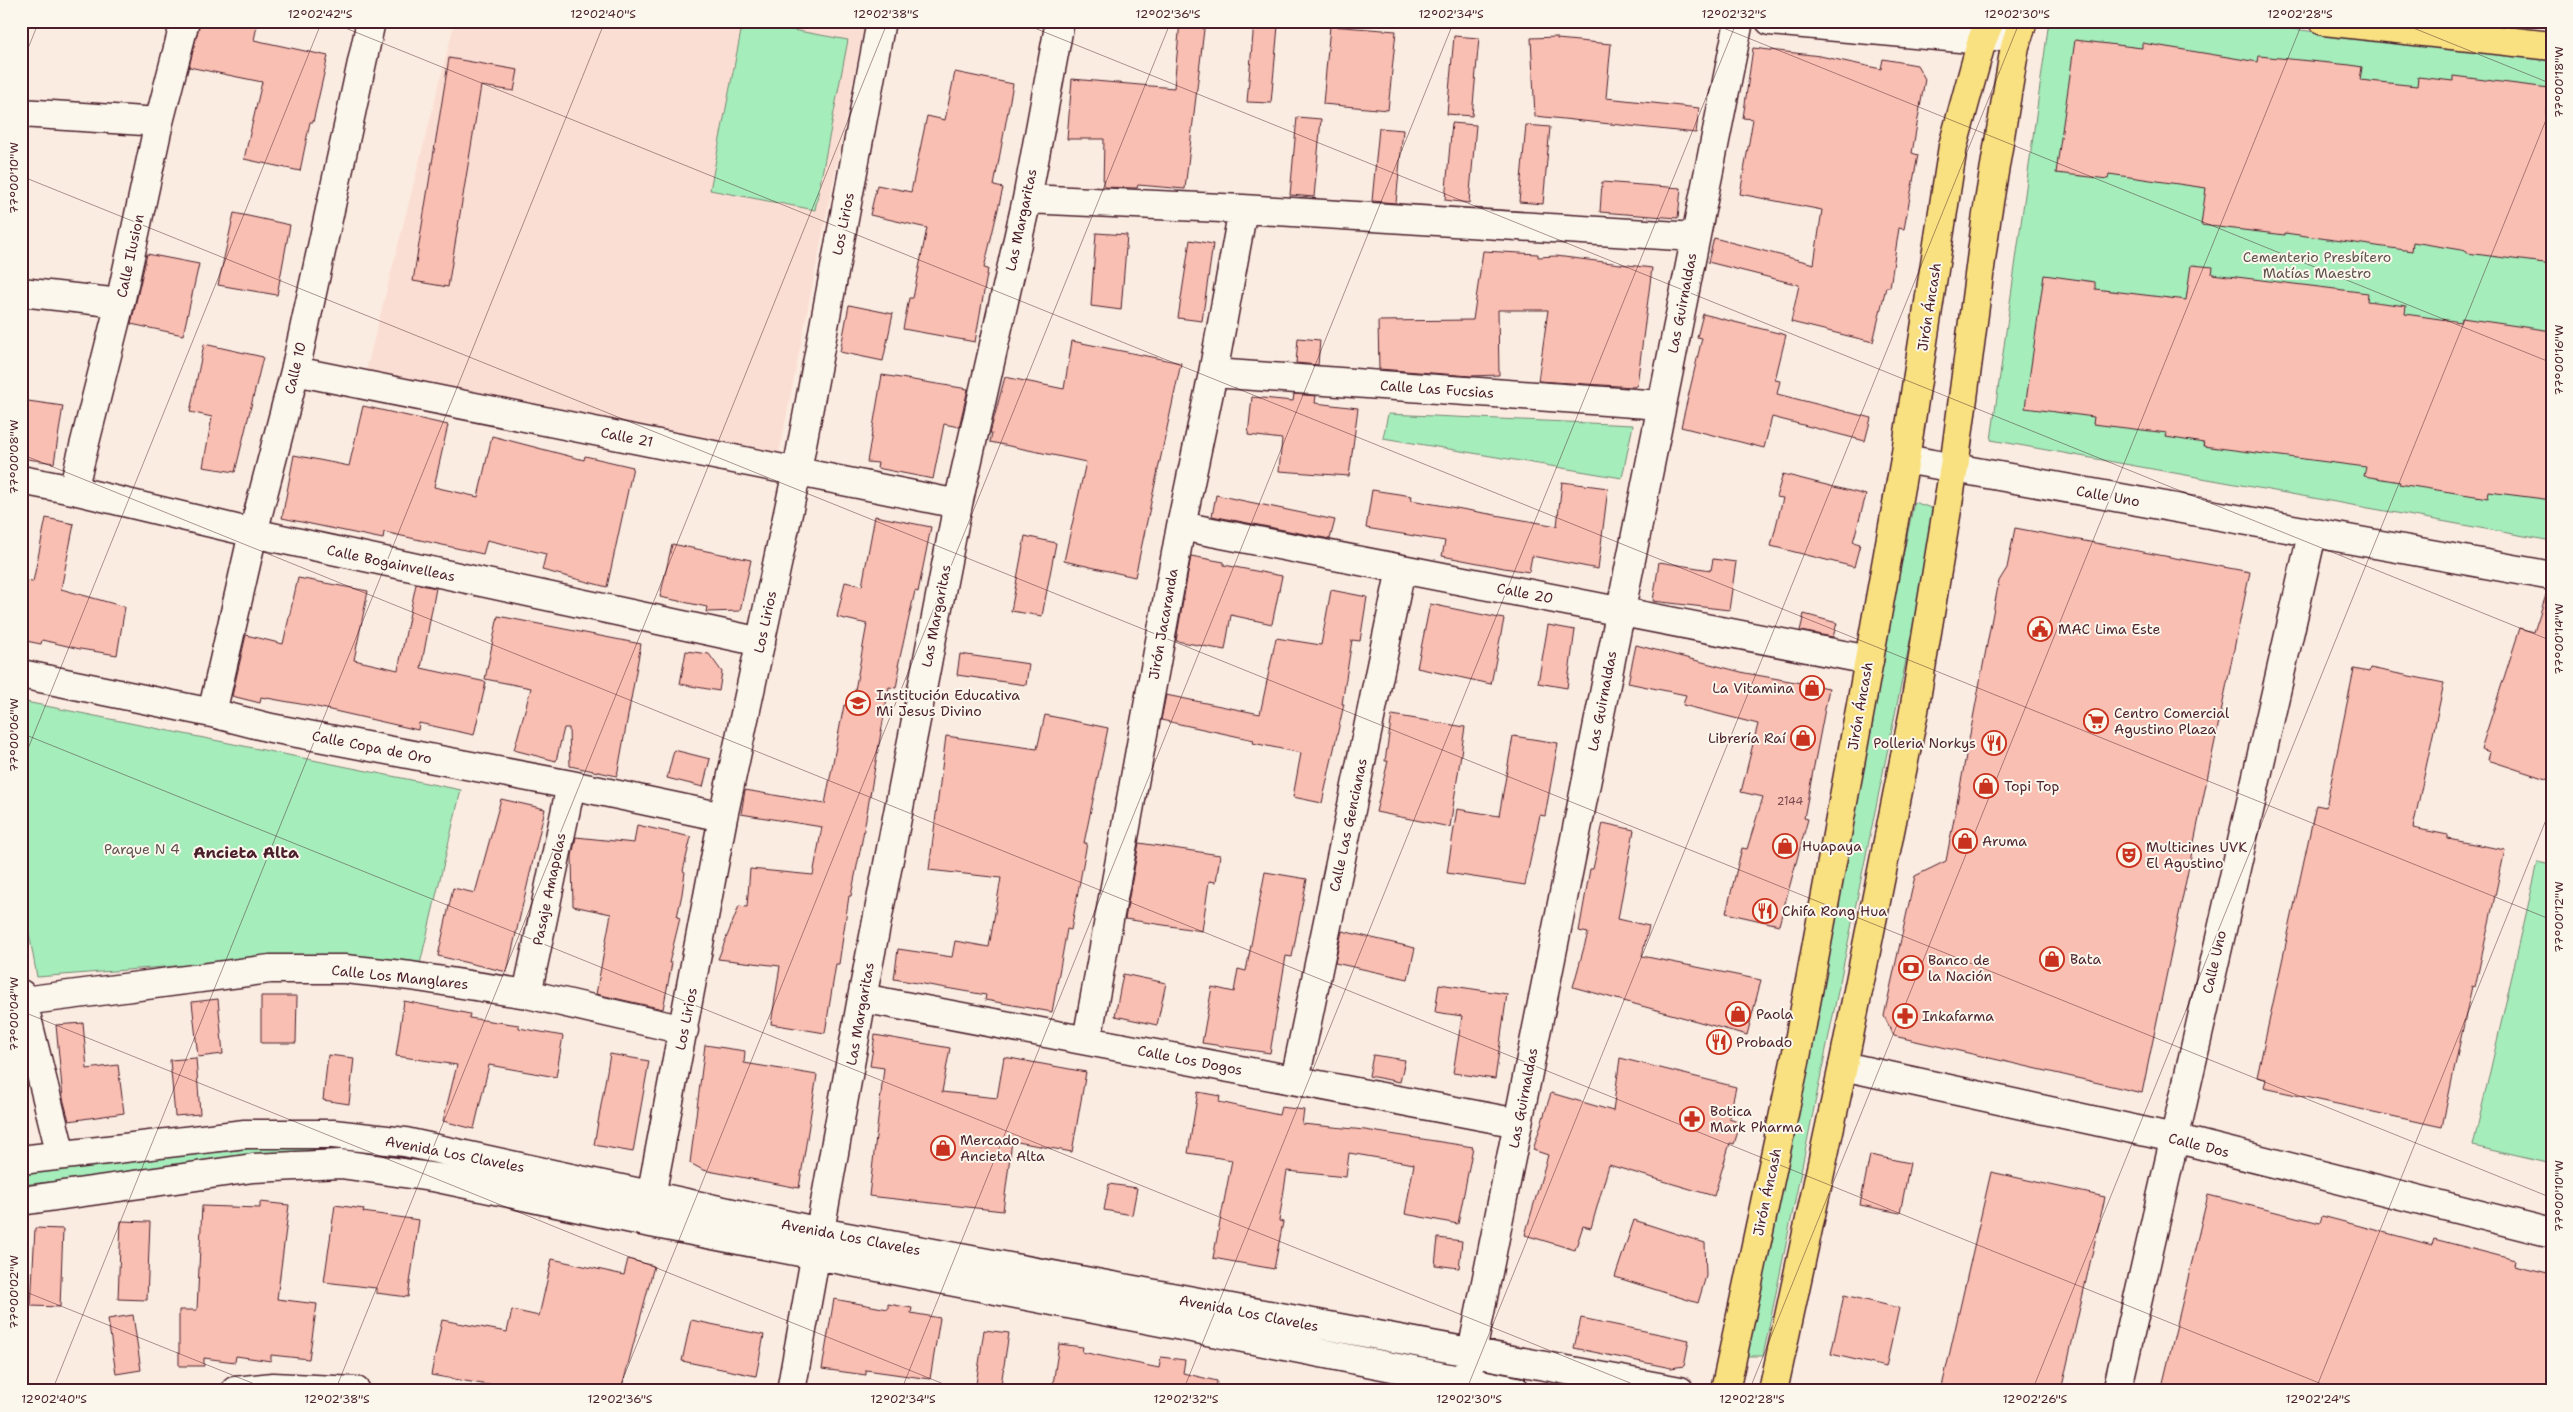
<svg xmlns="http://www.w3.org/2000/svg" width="2573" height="1412" viewBox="0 0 2573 1412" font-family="'Shantell Sans',sans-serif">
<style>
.built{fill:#fbded3}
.green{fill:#a5edbb;stroke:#788673}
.building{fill:#fabfb3;stroke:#4a1f2b}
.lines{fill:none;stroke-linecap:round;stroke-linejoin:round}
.minor-casing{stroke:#4a1f2b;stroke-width:31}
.major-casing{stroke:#4a1f2b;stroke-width:31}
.minor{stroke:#fbf7ec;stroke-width:28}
.major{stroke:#f9e181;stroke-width:28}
.ticks{fill:none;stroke:#4a1f2b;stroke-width:1;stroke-opacity:0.45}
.labels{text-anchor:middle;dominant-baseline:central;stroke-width:4;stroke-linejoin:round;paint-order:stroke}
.number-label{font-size:11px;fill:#76474d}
.street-label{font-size:14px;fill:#4a1f2b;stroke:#fbf7ec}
.park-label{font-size:14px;fill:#61524f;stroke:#fbf7ec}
.poi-label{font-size:14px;fill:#4a1f2b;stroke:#fbf7ec;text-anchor:start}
.quarter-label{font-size:16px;font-weight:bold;fill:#4a1f2b;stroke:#fbf7ec}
.neatline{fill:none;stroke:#4a1f2b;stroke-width:2}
.ticks-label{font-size:12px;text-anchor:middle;fill:#4a1f2b}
</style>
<rect width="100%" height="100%" fill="#fbece1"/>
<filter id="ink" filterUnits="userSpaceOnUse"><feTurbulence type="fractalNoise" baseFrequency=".02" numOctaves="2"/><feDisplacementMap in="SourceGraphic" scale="10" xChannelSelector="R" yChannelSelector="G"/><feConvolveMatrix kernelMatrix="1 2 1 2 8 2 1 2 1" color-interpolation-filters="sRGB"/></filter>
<g filter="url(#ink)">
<path class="built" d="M455,21H865L777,464L366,371Z"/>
<path class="green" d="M743,21L848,40L815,210L710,190Z
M2049,21H2228L2552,61V541L1991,440Z
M1388,414L1633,425L1622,478L1383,438Z
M1914,502L1937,510L1763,1356H1740Z
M21,701L461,790L420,964L304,956L37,977L21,889Z
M2538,862L2552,865V1164L2473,1146Z
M283,1145L398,1149L630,1204L452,1173L198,1166L21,1185V1173Z"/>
<path class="building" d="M200,21H258L254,40L328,56L313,122H310L300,171L244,159L262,82L189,67Z
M1180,21H1205L1185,189L1138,185L1137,188L1103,187L1104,139H1067L1072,79L1174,88Z
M1254,23L1278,26L1271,103L1247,102Z
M1330,26L1396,31L1388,110L1323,104Z
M1454,36L1479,38L1472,116L1447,114Z
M1557,37V39L1611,44L1606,98L1699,108L1696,133L1535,116L1531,38Z
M2075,40L2142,48V43L2258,62L2259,56L2350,65L2362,67L2360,80L2417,86L2418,77L2453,81V76L2549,88L2546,113H2552V264L2467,253V251L2413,242L2412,251L2285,233V235L2201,225L2206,188L2109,174L2108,179L2056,173Z
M1753,48L1820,56L1881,69L1883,59L1917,65L1925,79L1912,153L1918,155L1904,229L1899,228L1890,287H1886L1873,342L1791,322L1799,285L1708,262L1714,238L1814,264L1822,210L1740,194L1753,119L1743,118Z
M449,58L518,70L514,91L481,86L448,287L413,281Z
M955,72L1013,84L994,186L1003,188L984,268L988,269L975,342L903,329L909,298H913L927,228L870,215L877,185L911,192L927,116L945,120Z
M1297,117L1321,119L1314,197L1290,195Z
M1452,123L1476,125L1469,203L1445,200Z
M1526,125L1550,127L1543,204L1519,202Z
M1379,128L1403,130L1396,203L1372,201Z
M1602,182L1681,188L1678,218L1600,212Z
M234,213L290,225L277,295L218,285Z
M1096,233L1127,235L1121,310L1091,306Z
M1190,240L1213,244L1202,321L1178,318Z
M1483,251L1538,254V257L1556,256L1652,268L1637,385L1634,387L1538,381L1548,310H1498L1499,375L1471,376L1379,369L1378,321L1473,320Z
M147,254L199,264L183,335L131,324Z
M2191,265L2213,267L2212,274L2368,293L2367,301L2406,306L2405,314L2461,322L2462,318L2552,331V500L2489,492L2488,498L2399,484L2400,482L2364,476L2366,467L2203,446L2204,443L2166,437L2167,433L2093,424L2094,417L2025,408L2044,275L2095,282V289L2186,300Z
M849,305L893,314L883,361L840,352Z
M1703,314L1786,335L1775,380L1780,381L1777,394L1871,418L1865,441L1772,417L1764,448L1681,427L1702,338L1697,337Z
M1298,338L1320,340L1318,365L1296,363Z
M1072,341L1181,363L1135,577L1064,561L1086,462L990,442L992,433H990L1005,377L1064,389Z
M204,344L263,357L235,472L203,467L212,417L190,412Z
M882,375L968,389L959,427L944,424L933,479L877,468L878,463L867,462Z
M1294,394L1316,396L1315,403L1358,408L1349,476L1279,471L1282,439L1248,435L1252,397L1293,401Z
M21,400L63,406L54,463L21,458Z
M363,406L448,425L434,487L478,497L492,436L584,460L585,456L633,467L607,587L542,570L546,554L487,540L483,554L384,532L383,539L282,518L294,455L349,466Z
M1783,474L1866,495L1853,542L1860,544L1854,567L1771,546L1783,498L1776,497Z
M1562,482L1608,488L1598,569L1532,556L1529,572L1504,568L1442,556L1445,541L1366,528L1372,490L1412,496L1411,500L1557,526Z
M1216,495L1335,520L1330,539L1212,516Z
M875,516L931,527L918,592L915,591L898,666H900L896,688L889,687L862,841L851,896H849L839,964H836L825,1033L771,1024L780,966L718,959L739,906L747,907L750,869L813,875L822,827L741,814L745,790L825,804L844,705L852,707L867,624L837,617L845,582L862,586Z
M46,518L74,524L61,589L125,607L117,655L80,649L42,640L41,644L21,640V601L25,581L33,582Z
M2015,528L2250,572L2142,1093L1894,1036L1884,1016L1915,876L1946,861L1999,581L2007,568Z
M1025,536L1056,543L1042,616L1011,611Z
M672,544L751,560L740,611L706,612L707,607L660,597Z
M1191,556L1224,562V565L1282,576L1272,624L1231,615L1225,650L1176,641Z
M1713,559L1736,562L1729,610L1653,601L1659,562L1711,570Z
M298,578L368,591L354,660L398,670L416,584L436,588L421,668L486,682L474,735L419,723L418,730L317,707L261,697L260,703L232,696L246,635L283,644Z
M1331,590L1367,597L1360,641L1352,640L1342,704H1344L1322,803L1293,797L1301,753L1253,743L1254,740L1161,720L1166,695L1260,714L1276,638L1321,645Z
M2547,592H2552V781L2488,760L2490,752L2481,749L2520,628L2534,632Z
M1430,604L1504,619L1491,684L1417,668Z
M1804,614L1837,623L1833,637L1800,631Z
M498,616L641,644L617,776L570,766L569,728H564L556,761L514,750L531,688L485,679Z
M1548,625L1575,630L1567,688L1538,683Z
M1636,645L1745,673L1829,688L1804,818L1808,819L1779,925L1726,913L1742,848L1747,849L1763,797L1741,792L1758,724L1683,705L1686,695L1628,683Z
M686,651L709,654L722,672L719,691L680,684Z
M960,654L1029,664L1026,685L957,675Z
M2370,668L2444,683L2413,828L2448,835V839L2505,850L2475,987L2472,986L2442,1127L2264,1088L2266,1079L2257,1077L2316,805L2326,807L2354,669L2369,672Z
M1045,715L1108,728L1084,843H1087L1071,930L1067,929L1052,1012L985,1000L986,995L894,979L898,949L952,957L955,941L989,947L1001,878L929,870L946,736L1037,749Z
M1392,715L1465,727L1450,827L1376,812L1388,761H1385Z
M1513,736L1558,743L1545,816L1540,815L1525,885L1447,873L1457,809L1499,816Z
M674,750L710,759L703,787L667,778Z
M501,799L545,809L507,972L438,956L453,888L475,893Z
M1603,823L1634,830L1618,919L1649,926L1642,956L1761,980L1747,1035L1573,987L1588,933L1579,931L1590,869H1593Z
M637,825L691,837L683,871L685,872L682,894L677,917L680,918L669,963H672L663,1009L596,994L611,914L573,906L572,856L576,837L634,843Z
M1139,843L1220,855L1216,882L1209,881L1202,931L1125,919Z
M1265,872L1307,879L1292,957L1286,956L1270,1053L1202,1043L1212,987L1234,992L1238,969L1246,971Z
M1342,931L1415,948L1408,979L1335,963Z
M1123,974L1166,983L1157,1025L1115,1016Z
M1439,984L1507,994L1495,1079L1453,1073L1462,1016L1435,1012Z
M261,996H297L296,1043H261Z
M218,999L223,1054L198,1057L192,1002Z
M404,1001L470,1014L469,1018L519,1025V1028L563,1036L556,1077L489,1065L474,1129L443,1121L457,1065L396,1056Z
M83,1023L87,1069L118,1065L124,1113L69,1121L63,1098L56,1025Z
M875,1035L950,1048L942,1092L997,1098L1004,1057L1086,1072L1072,1152L1012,1141L1003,1211L869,1196L884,1068L870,1066Z
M705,1045L745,1051L744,1063L817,1075L799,1188L703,1170L690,1163Z
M610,1054L649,1061L633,1152L594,1145Z
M328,1055L354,1058L349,1104L323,1100Z
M1373,1055L1405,1060L1400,1082L1369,1076Z
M196,1058L200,1114L175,1116L170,1060Z
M1620,1058L1736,1087L1729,1118L1741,1122L1734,1144L1730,1143L1714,1196L1609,1165L1591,1228L1583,1226L1575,1250L1525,1235L1548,1155L1533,1150L1551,1093L1613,1111Z
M1198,1092L1220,1096L1219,1102L1279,1115L1281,1107L1304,1110L1302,1124L1365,1130L1473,1147L1458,1224L1405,1214L1414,1164L1349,1153L1346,1177L1287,1171L1279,1221L1283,1222L1274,1269L1213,1258L1232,1160L1188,1153Z
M1870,1155L1910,1163L1900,1213L1860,1205Z
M1991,1172L2105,1197L2061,1391H1941Z
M1109,1184L1137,1188L1132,1215L1104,1210Z
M2208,1195L2320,1223L2322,1216L2432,1245L2434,1239L2515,1260L2514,1265L2552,1274V1391H2161Z
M260,1202L289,1205L277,1299L317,1304L309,1359L271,1355V1361L236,1356L235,1362L204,1358V1366H179V1310H197L202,1206L260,1208Z
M335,1205L364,1209L363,1212L419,1220L408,1297L376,1293V1288L324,1282Z
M1634,1220L1705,1243L1706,1276L1698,1303L1615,1277Z
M121,1221L150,1222L147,1300L118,1299Z
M35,1228L63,1229L60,1307L31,1306Z
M1438,1238L1462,1241L1459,1268L1435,1265Z
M552,1259L624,1275L628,1259L654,1266L621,1391H493L494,1386L431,1375L442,1320L507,1332L512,1310L539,1316Z
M1844,1295L1899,1308L1886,1367L1831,1354Z
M834,1299L888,1309V1304L912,1308L911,1313L940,1318L930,1379L866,1370V1375L822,1369Z
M133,1315L141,1370L116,1374L108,1319Z
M1581,1318L1689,1340L1684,1366L1671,1368L1574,1348Z
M691,1320L764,1335L756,1376L682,1361Z
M984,1330L1009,1333L1000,1391H975Z
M1059,1344L1083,1347L1082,1352L1159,1368L1161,1357L1185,1360L1183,1373L1217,1381L1216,1391H1052Z"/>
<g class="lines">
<defs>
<path id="minor" d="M1770,21L1982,40L2020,30
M21,113L159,122
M1027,199L1243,209L1695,237
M21,292L120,303
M295,371L958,504
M1213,373L1661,405
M1905,459L2552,576
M21,480L73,490L253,533L761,642
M73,490L120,303L159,122L185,21
M1181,526L1869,660
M21,674L212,713L271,728L571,785L723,817
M212,713L253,533L295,371L371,21
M21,994L61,1155
M527,994L571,785
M862,998L1518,1123
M23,1001L270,969H345L411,976L527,994L684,1030
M1087,1040L1181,526L1213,373L1243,209
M1843,1066L2174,1138L2552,1233
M1295,1080L1401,569
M21,1160L245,1134H333L405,1142L820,1232L1680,1391
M21,1201L253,1168L341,1164L438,1178L646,1222L1516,1391
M648,1212L723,817L797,471L881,21
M1468,1372L1739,21
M235,1391L273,1387L356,1391
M791,1391L862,998L958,504L1027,199L1060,21
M2117,1391L2312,534"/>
<path id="major" d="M2324,21L2552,46
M1725,1391L1796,1057L1862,699L1905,459L1953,146L1982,40L1990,21
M1773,1391L1843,1066L1914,711L1954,467L1987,214L2015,46L2023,21"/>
</defs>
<use href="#minor" class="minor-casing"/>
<use href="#major" class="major-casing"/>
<use href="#minor" class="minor"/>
<use href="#major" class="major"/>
</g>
</g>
<path class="ticks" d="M328,21L2552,920M1017,21L2552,641M1706,21L2552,363M2396,21L2552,84M21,66L39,21M21,176L2552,1198M21,454L2339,1391M21,733L1650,1391M21,766L322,21M21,1011L961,1391M21,1290L272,1391M52,1391L605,21M335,1391L888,21M618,1391L1171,21M901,1391L1454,21M1183,1391L1737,21M1466,1391L2020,21M1749,1391L2303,21M2032,1391L2552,105M2315,1391L2552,805"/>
<defs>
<symbol id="civic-ring" viewBox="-11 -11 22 22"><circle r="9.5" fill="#fbf7ec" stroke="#c8321e" stroke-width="1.5"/><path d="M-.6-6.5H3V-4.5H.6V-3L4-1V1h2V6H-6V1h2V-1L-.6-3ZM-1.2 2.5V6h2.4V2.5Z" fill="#c8321e"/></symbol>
<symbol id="shop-ring" viewBox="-11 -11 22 22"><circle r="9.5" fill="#fbf7ec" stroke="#c8321e" stroke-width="1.5"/><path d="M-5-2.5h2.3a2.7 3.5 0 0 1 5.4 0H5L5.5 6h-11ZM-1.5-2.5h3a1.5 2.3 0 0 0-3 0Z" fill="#c8321e"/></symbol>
<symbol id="school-ring" viewBox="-11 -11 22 22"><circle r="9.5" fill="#fbf7ec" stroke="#c8321e" stroke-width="1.5"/><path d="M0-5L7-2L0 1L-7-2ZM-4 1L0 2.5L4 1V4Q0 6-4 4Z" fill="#c8321e"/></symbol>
<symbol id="supermarket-ring" viewBox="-11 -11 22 22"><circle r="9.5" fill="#fbf7ec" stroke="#c8321e" stroke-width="1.5"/><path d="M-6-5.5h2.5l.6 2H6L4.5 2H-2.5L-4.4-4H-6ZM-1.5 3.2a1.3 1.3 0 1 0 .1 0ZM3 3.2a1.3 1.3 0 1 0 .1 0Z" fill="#c8321e"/></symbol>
<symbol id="restaurant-ring" viewBox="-11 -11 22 22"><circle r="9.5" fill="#fbf7ec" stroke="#c8321e" stroke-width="1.5"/><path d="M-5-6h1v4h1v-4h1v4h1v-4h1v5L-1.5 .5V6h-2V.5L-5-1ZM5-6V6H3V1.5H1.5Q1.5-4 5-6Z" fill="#c8321e"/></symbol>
<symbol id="theatre-ring" viewBox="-11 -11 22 22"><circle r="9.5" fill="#fbf7ec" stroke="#c8321e" stroke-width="1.5"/><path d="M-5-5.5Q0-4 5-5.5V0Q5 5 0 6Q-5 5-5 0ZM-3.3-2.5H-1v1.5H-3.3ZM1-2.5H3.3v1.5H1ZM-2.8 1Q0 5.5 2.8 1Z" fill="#c8321e"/></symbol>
<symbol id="bank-ring" viewBox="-11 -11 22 22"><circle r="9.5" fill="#fbf7ec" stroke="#c8321e" stroke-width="1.5"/><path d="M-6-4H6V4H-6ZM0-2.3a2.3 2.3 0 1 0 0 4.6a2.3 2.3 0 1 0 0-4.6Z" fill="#c8321e"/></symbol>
<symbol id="pharmacy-ring" viewBox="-11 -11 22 22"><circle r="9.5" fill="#fbf7ec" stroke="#c8321e" stroke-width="1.5"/><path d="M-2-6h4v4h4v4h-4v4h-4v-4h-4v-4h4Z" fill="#c8321e"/></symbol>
</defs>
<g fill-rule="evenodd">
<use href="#civic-ring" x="2026" y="615" width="28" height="28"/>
<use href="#shop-ring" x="1798" y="674" width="28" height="28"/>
<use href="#school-ring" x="844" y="689" width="28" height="28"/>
<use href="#supermarket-ring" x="2082" y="707" width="28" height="28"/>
<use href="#shop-ring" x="1789" y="724" width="28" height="28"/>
<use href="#restaurant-ring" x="1980" y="729" width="28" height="28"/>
<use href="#shop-ring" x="1972" y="772" width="28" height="28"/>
<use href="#shop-ring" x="1951" y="827" width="28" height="28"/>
<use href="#shop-ring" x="1771" y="832" width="28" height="28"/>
<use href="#theatre-ring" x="2115" y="841" width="28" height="28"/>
<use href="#restaurant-ring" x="1751" y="897" width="28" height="28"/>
<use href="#shop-ring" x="2038" y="945" width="28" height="28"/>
<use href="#bank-ring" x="1897" y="954" width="28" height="28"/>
<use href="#shop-ring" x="1724" y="1000" width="28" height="28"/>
<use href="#pharmacy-ring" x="1891" y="1002" width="28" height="28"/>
<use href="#restaurant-ring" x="1705" y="1028" width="28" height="28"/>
<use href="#pharmacy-ring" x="1678" y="1105" width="28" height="28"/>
<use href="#shop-ring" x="929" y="1134" width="28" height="28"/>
</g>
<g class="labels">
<g class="number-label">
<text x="1790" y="801">2144</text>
</g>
<g class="street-label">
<text transform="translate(1021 220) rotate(-78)">Las Margaritas</text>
<text transform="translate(843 224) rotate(-79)">Los Lirios</text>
<text transform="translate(130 256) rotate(-78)">Calle Ilusion</text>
<text transform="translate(1682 303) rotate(-79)">Las Guirnaldas</text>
<text transform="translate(1929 307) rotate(-81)">Jirón Áncash</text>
<text transform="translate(295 368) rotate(-77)">Calle 10</text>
<text transform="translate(1437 389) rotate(4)">Calle Las Fucsias</text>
<text transform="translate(627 437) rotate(11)">Calle 21</text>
<text transform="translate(2108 496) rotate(10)">Calle Uno</text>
<text transform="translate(391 563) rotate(12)">Calle Bogainvelleas</text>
<text transform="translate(1525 593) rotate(11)">Calle 20</text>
<text transform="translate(936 616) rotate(-79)">Las Margaritas</text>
<text transform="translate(765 622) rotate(-78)">Los Lirios</text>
<text transform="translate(1163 624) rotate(-80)">Jirón Jacaranda</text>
<text transform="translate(1602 701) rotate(-79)">Las Guirnaldas</text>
<text transform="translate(1860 706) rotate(-80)">Jirón Áncash</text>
<text transform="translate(372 747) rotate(11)">Calle Copa de Oro</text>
<text transform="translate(1348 825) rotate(-78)">Calle Las Gencianas</text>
<text transform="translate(549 889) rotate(-78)">Pasaje Amapolas</text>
<text transform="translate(2214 962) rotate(-77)">Calle Uno</text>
<text transform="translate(400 977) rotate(6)">Calle Los Manglares</text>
<text transform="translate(860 1014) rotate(-80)">Las Margaritas</text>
<text transform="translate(686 1019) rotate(-79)">Los Lirios</text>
<text transform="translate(1190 1060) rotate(11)">Calle Los Dogos</text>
<text transform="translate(1523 1098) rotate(-79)">Las Guirnaldas</text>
<text transform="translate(2199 1145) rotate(14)">Calle Dos</text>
<text transform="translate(455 1154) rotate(11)">Avenida Los Claveles</text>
<text transform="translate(1767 1192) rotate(-78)">Jirón Áncash</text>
<text transform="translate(851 1237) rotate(11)">Avenida Los Claveles</text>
<text transform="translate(1249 1313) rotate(11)">Avenida Los Claveles</text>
</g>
<g class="park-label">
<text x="2317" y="257">Cementerio Presbítero<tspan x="2317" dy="16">Matías Maestro</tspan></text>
<text x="142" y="849">Parque N 4</text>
</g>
<g class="poi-label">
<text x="2058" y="629">MAC Lima Este</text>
<text x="1794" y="688" text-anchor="end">La Vitamina</text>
<text x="876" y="695">Institución Educativa<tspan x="876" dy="16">Mi Jesus Divino</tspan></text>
<text x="2114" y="713">Centro Comercial<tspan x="2114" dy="16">Agustino Plaza</tspan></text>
<text x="1786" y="738" text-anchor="end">Librería Raí</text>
<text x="1976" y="743" text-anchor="end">Polleria Norkys</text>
<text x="2004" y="786">Topi Top</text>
<text x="1982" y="841">Aruma</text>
<text x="1802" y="846">Huapaya</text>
<text x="2146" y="847">Multicines UVK<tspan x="2146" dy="16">El Agustino</tspan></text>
<text x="1782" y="911">Chifa Rong Hua</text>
<text x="2070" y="959">Bata</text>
<text x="1928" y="960">Banco de<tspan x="1928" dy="16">la Nación</tspan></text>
<text x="1756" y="1014">Paola</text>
<text x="1922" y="1016">Inkafarma</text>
<text x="1736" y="1042">Probado</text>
<text x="1710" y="1111">Botica<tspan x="1710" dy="16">Mark Pharma</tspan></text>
<text x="960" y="1140">Mercado<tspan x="960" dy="16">Ancieta Alta</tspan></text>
</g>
<g class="quarter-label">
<text x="246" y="852">Ancieta Alta</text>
</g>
</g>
<rect width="2573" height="1412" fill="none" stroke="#fbf7ec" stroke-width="55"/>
<rect x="28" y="28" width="2518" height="1356" class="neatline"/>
<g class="ticks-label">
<text x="320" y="18">12°02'42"S</text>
<text x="603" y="18">12°02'40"S</text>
<text x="886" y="18">12°02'38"S</text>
<text x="1168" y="18">12°02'36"S</text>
<text x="1451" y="18">12°02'34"S</text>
<text x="1734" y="18">12°02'32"S</text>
<text x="2017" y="18">12°02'30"S</text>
<text x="2300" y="18">12°02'28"S</text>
<text transform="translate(2559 82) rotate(-90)" y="4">77°00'18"W</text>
<text transform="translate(14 178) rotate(-90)" y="4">77°00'10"W</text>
<text transform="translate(2559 360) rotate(-90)" y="4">77°00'16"W</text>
<text transform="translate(14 457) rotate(-90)" y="4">77°00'08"W</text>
<text transform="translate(2559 639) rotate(-90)" y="4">77°00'14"W</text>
<text transform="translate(14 735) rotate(-90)" y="4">77°00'06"W</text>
<text transform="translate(2559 917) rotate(-90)" y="4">77°00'12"W</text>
<text transform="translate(14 1014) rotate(-90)" y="4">77°00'04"W</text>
<text transform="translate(2559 1196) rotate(-90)" y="4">77°00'10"W</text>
<text transform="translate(14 1292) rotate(-90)" y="4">77°00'02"W</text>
<text x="54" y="1403">12°02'40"S</text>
<text x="337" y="1403">12°02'38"S</text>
<text x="620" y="1403">12°02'36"S</text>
<text x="903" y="1403">12°02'34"S</text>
<text x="1186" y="1403">12°02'32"S</text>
<text x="1469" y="1403">12°02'30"S</text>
<text x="1752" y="1403">12°02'28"S</text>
<text x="2035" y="1403">12°02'26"S</text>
<text x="2318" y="1403">12°02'24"S</text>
</g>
</svg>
